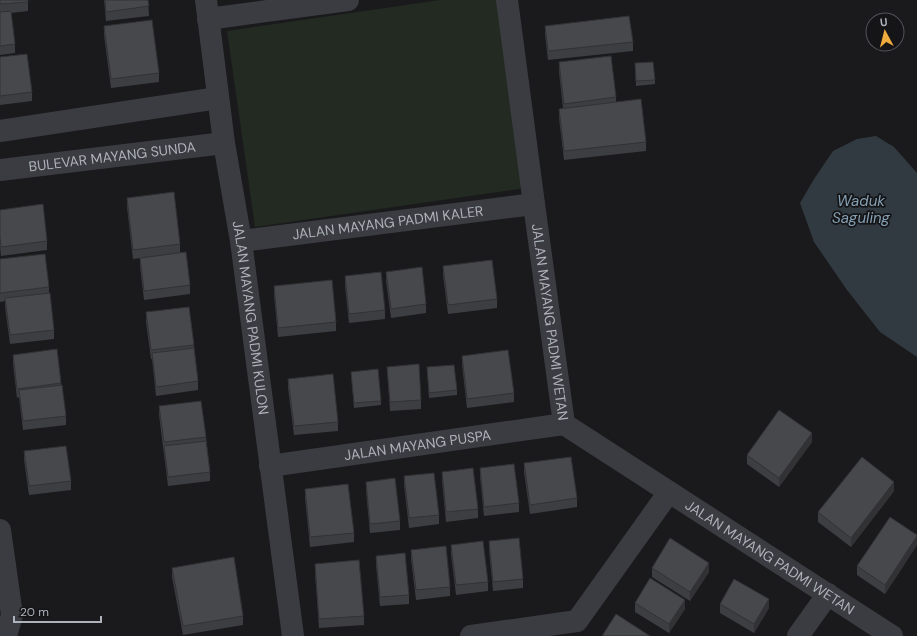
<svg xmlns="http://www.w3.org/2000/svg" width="917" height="636" viewBox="0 0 917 636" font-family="'DM Sans',sans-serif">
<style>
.green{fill:#222a22}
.water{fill:#303a40}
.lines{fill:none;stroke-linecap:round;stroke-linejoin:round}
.minor{stroke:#3b3c41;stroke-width:22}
.wall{fill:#3d3e41}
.shaded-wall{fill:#323235}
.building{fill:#47484c;stroke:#323235}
.labels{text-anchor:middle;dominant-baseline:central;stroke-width:3.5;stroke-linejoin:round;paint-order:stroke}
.street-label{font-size:14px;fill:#adb2bb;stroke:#151517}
.water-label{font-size:15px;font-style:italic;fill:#85a1b5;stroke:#151517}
</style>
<rect width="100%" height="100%" fill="#1a1a1c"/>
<path class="green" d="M440,0H498L525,188L255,227L227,31Z"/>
<path class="water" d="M876,136L894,147L917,173V357L880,332L847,290L814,242L800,203L814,179L833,151L857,139Z"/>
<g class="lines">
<g class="minor">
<path id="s1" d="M206,0L224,143L241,241L293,636"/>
<path id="s2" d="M507,0L534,204L564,424L892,636"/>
<path d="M208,19L348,0"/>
<path d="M0,131L218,98"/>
<path id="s3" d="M0,170L224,143"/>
<path id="s4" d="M241,241L534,204"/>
<path id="s5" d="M270,466L564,424"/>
<path d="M0,530L12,615L6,636"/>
<path d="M471,636L577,621L669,492"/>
<path d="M798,636L828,594"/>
</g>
</g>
<path class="wall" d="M0,0H28V11L11,13L15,44V53L0,55Z
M104,0H148L149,16L106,21Z
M104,26L159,73V82L111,88L104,35Z
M545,26L633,42V51L548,60L545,35Z
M0,57L32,92V101L0,105Z
M559,62L616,97V102L646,142V151L564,160L559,118V109L563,108L559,72Z
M635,63L655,80V84L636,86Z
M127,198L180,244V253L133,259L127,207Z
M0,210L47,241V250L1,256L0,246Z
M140,258L190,285V294L144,300L140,267Z
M0,259L49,287V293L54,330V339L10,344L5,307V301L0,302Z
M443,266L497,299V308L448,314L443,275Z
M386,272L426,304V313L391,318L386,281Z
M345,276L385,310V319L349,323L345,286Z
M274,286L336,322V331L278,337L274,295Z
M146,312L194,345L198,381V390L156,396L152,359H151L146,322Z
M13,355L61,383L66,416V425L23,430L19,397L17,398L13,364Z
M462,356L514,393V402L467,408L462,365Z
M387,367L421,400V409L390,411Z
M427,367L457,390V395L429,398Z
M351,372L381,401V405L354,408Z
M288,379L338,422V431L294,435L288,388Z
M159,406L206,437L210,472V481L168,486L159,415Z
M812,442L779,487L747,464V455Z
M24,451L71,481V490L29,495L24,460Z
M524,463L577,498V507L530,514L524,472Z
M480,468L519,503V512L484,516L480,477Z
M442,472L478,509V518L446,522L442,481Z
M404,476L439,515V524L409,528L404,485Z
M366,482L400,521V530L370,533L366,491Z
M305,489L354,533V542L310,547L305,498Z
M894,491L851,547L818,522V512Z
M917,535V545L885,594L857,575V566Z
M489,541L523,579V588L493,591L489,550Z
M451,545L488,582V591L456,595L451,554Z
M411,550L450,587V596L416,600L411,559Z
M376,556L409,595V604L380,606L376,565Z
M315,564L364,616V625L319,628L315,573Z
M172,568L243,616V625L183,635L172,577Z
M652,568L709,572L690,601L652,577Z
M635,603L685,609L669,633L635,612Z
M720,604L769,608L754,633L720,613Z"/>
<path class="shaded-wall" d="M812,433V442L779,487V478Z
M894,482V491L851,547V538Z
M917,536V545L885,594V585Z
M709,563V572L690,601V592Z
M769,599V608L754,633V624Z
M685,600V609L669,633V624Z"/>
<path class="building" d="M0,0H28V2L0,4Z
M105,0H148L149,6L106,12Z
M11,11L15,44L0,46V12Z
M629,16L633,42L548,51L545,26Z
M152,20L159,73L111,79L104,26Z
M27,54L32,92L0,96V57Z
M611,56L616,97L564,104L559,62Z
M653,62L655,80L636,81L635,63Z
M641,99L646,142L564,151L559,109Z
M174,192L180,244L133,250L127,198Z
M43,204L47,241L1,247L0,237V210Z
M186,252L190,285L144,291L140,258Z
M45,254L49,287L0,293V259Z
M492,260L497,299L448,305L443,266Z
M422,267L426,304L391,309L386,272Z
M381,272L385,310L349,314L345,276Z
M332,280L336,322L278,328L274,286Z
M50,293L54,330L10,335L5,298Z
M189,307L194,345L151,350L146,312Z
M194,348L198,381L156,387L152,353Z
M57,349L61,383L17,389L13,355Z
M508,350L514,393L467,399L462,356Z
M419,364L421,400L390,402L387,367Z
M454,365L457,390L429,393L427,367Z
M378,369L381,401L354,403L351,372Z
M333,374L338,422L294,426L288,379Z
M62,385L66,416L23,421L19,390Z
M201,401L206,437L164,442L159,406Z
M779,410L812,433L779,478L747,455Z
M206,441L210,472L168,477L164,446Z
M66,446L71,481L29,486L24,451Z
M571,457L577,498L530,505L524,463Z
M862,457L894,482L851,538L818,512Z
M514,464L519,503L484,507L480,468Z
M473,468L478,509L446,512L442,472Z
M434,473L439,515L409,518L404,476Z
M395,478L400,521L370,524L366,482Z
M348,484L354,533L310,537L305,489Z
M890,517L917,535V536L885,585L857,566Z
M519,538L523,579L493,582L489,541Z
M670,538L709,563L690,592L652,568Z
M483,541L488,582L456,585L451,545Z
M446,546L450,587L416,590L411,550Z
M405,553L409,595L380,597L376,556Z
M234,557L243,616L183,626L172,568Z
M359,560L364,616L319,619L315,564Z
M650,578L685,600L669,624L635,603Z
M734,579L769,599L754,624L720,604Z
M616,614L650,636H602Z"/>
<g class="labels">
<g class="street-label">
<text stroke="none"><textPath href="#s3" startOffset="113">BULEVAR MAYANG SUNDA</textPath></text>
<text stroke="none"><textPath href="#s4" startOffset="148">JALAN MAYANG PADMI KALER</textPath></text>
<text stroke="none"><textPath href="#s1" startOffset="321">JALAN MAYANG PADMI KULON</textPath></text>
<text stroke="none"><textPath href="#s2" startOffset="325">JALAN MAYANG PADMI WETAN</textPath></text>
<text stroke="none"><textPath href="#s5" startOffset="149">JALAN MAYANG PUSPA</textPath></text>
<text stroke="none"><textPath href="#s2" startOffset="673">JALAN MAYANG PADMI WETAN</textPath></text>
</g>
<g class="water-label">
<text x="861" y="201">Waduk<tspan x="861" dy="17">Saguling</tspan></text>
</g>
</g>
<g transform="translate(885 32) rotate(353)"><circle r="19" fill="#151517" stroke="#525459"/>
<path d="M0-3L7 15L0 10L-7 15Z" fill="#f0ab3e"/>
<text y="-6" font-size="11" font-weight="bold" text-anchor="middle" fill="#adb2bb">U</text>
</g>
<path d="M14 616v6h87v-6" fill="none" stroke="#adb2bb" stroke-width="2"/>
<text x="20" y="616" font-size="12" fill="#adb2bb" stroke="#151517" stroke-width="3" paint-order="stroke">20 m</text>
</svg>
